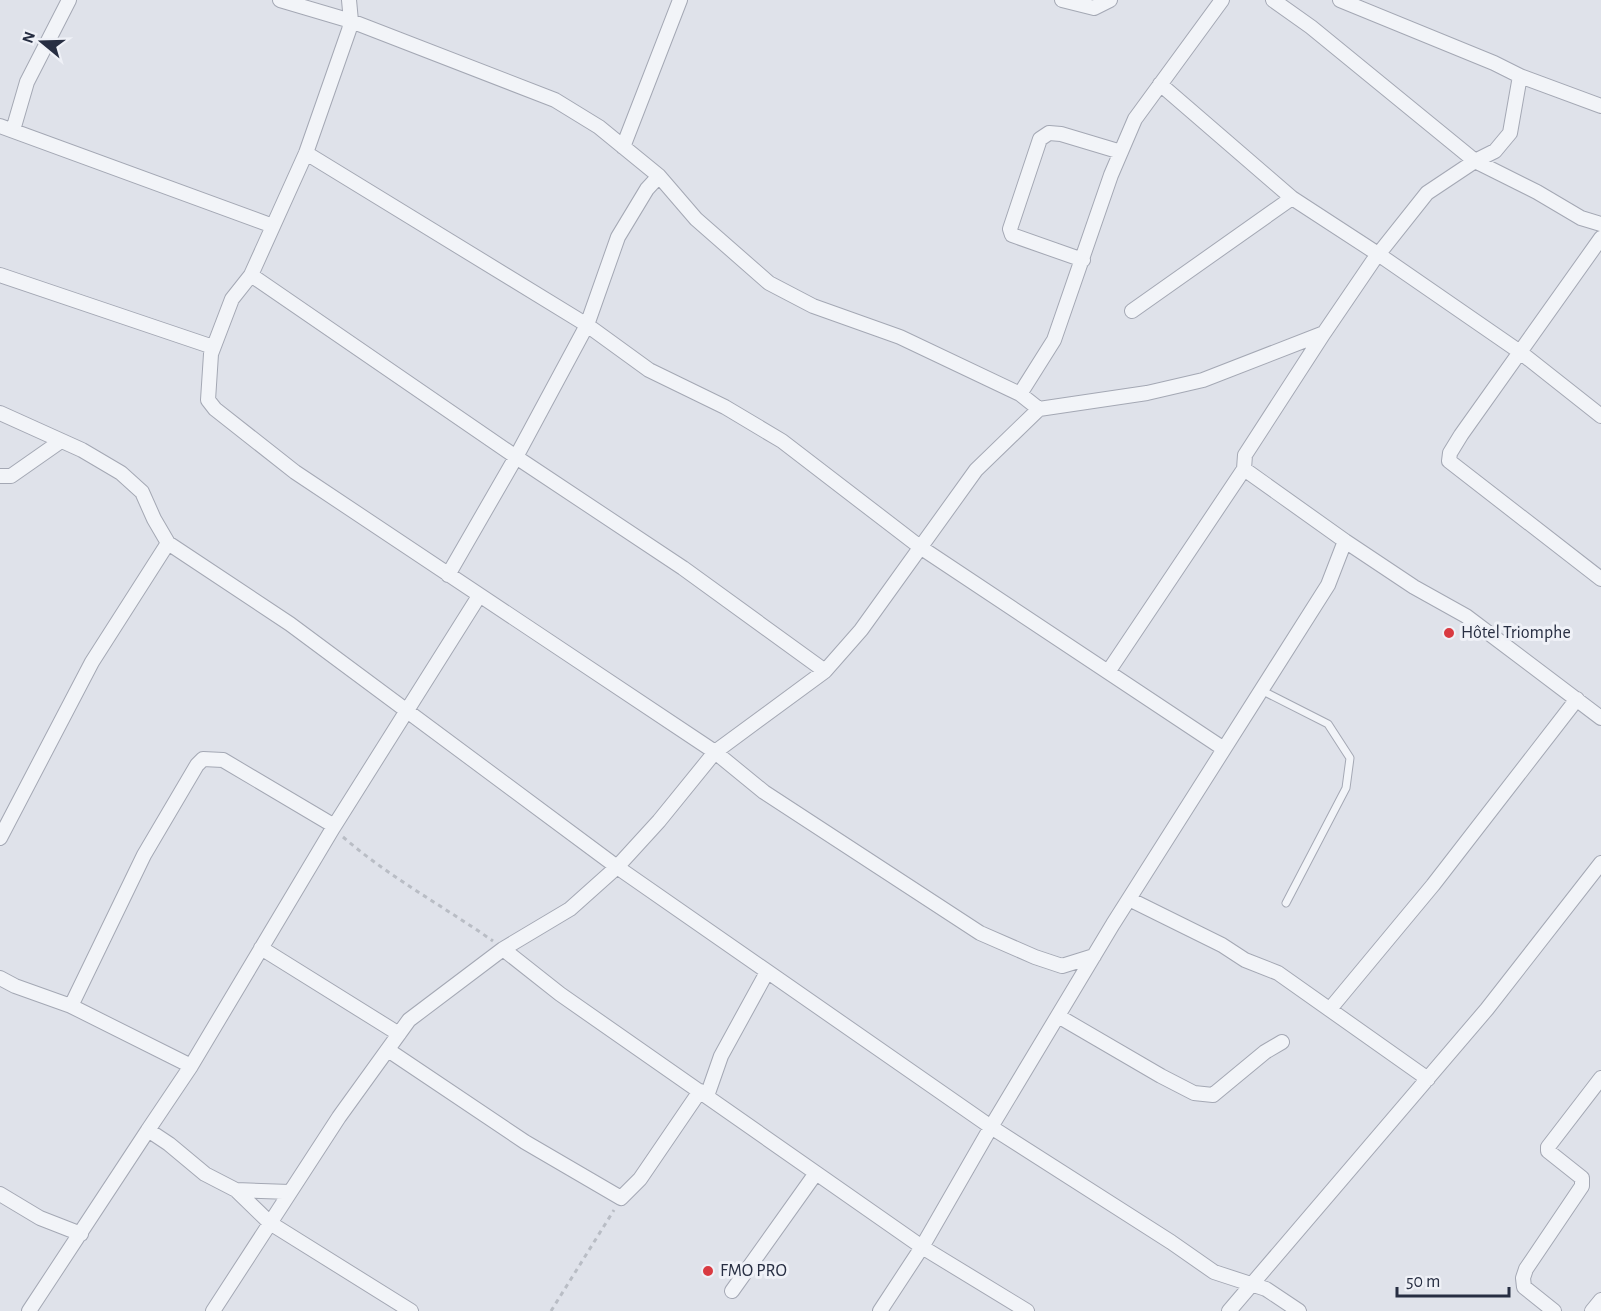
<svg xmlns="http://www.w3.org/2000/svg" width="1601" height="1311" viewBox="0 0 1601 1311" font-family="'Alegreya Sans',sans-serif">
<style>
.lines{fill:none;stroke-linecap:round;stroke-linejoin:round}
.service-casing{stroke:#a4a8b4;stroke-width:9}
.minor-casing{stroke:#a4a8b4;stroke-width:16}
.path{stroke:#b9bdc5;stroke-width:3;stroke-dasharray:4.5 4.5;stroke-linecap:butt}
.service{stroke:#f2f4f8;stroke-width:7}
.minor{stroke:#f2f4f8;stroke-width:14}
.poi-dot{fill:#d93a41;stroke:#eff1f7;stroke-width:2}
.labels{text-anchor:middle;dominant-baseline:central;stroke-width:6;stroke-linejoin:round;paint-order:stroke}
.poi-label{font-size:18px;fill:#272e42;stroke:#eff1f7;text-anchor:start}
</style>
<rect width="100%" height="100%" fill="#dfe2ea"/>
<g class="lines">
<defs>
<path id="service" d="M1261,690L1328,724L1350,758L1346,788L1286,903"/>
<path id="minor" d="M280,0L351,21L555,100L599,127L659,176L696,219L769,283L813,306L900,337L1020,394L1039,409
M1062,0L1094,8L1110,0
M1273,0L1311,27L1475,161L1495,151L1510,133L1520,76L1494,63L1340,0
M1520,76L1601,106
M1160,84L1292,198L1378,254L1520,352L1601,416
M0,126L273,226
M13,130L27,82L69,0
M623,147L680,0
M306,153L587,325L649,370L725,407L782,441L920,547L1224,749
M1601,238L1461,435L1450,453L1449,461L1601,579
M1083,260L1012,235L1010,229L1040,139L1049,133L1061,134L1121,152
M0,275L213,347
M251,275L306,153L349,30L351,21L349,0
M1132,311L1292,198
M1020,394L1054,340L1111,175L1135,119L1222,0
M0,413L82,450L121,473L142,492L154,519L168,543L290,624L617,867L991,1127L1171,1242L1214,1272L1266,1289L1299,1311
M0,476H11L61,441
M1345,541L1414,587L1466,616L1601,718
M448,575L516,457L587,325L618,237L647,189L659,176
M825,671L683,568L516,457L251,275L232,299L211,354L208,400L215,409L295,472L715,752L764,792L980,933L1035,957L1062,966L1094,956
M1108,672L1244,469
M0,838L92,662L168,543
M1129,899L1222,945L1245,960L1278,973L1428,1079
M261,948L399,1034
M503,949L560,994L922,1247L1027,1311
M0,978L15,986L71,1006L191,1066
M71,1006L144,855L197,765L203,759L223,760L331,824L333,828
M1330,1009L1433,885L1577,699
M1058,1016L1161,1076L1194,1093L1213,1095L1265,1052L1282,1042
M388,1050L525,1142L621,1198L640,1179L700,1091
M707,1096L721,1056L767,972
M148,1130L191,1066L333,828L479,596
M236,1190L290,1192
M0,1194L40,1218L81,1234
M732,1291L816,1173
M29,1311L148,1130L169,1144L205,1174L236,1190L270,1223L411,1311
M213,1311L339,1117L409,1020L503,949L570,909L617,867L659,821L715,752L825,671L861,630L976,470L1039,409L1147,393L1203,380L1324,333L1373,261L1427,193L1475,161L1537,192L1581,218L1601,224
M880,1311L922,1247L991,1127L1113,924L1328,585L1345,541L1244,469L1245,455L1324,333
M1229,1311L1487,1009L1601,863
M1554,1311L1524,1287L1523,1278L1526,1269L1582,1186V1178L1548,1151V1147L1601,1078
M1592,1311L1601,1300"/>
</defs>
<use href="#service" class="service-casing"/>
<use href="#minor" class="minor-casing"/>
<path class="path" d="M343,837C389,877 443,906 493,941
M551,1311L614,1210"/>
<use href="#service" class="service"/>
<use href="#minor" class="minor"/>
</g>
<g class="poi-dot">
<circle cx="1449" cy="633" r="6"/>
<circle cx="708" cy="1271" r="6"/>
</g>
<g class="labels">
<g class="poi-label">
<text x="1461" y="633">Hôtel Triomphe</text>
<text x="720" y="1271">FMO PRO</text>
</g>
</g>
<g transform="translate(42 42) rotate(289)" stroke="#eff1f7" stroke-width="4.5" paint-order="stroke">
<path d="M0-4.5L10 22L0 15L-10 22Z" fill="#272e42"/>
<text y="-9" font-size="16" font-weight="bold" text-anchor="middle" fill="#272e42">N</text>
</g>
<path d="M1397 1287v9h112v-9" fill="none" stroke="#272e42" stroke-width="3"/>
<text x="1406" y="1287" font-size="18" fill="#272e42" stroke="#eff1f7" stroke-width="4.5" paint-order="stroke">50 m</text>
</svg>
